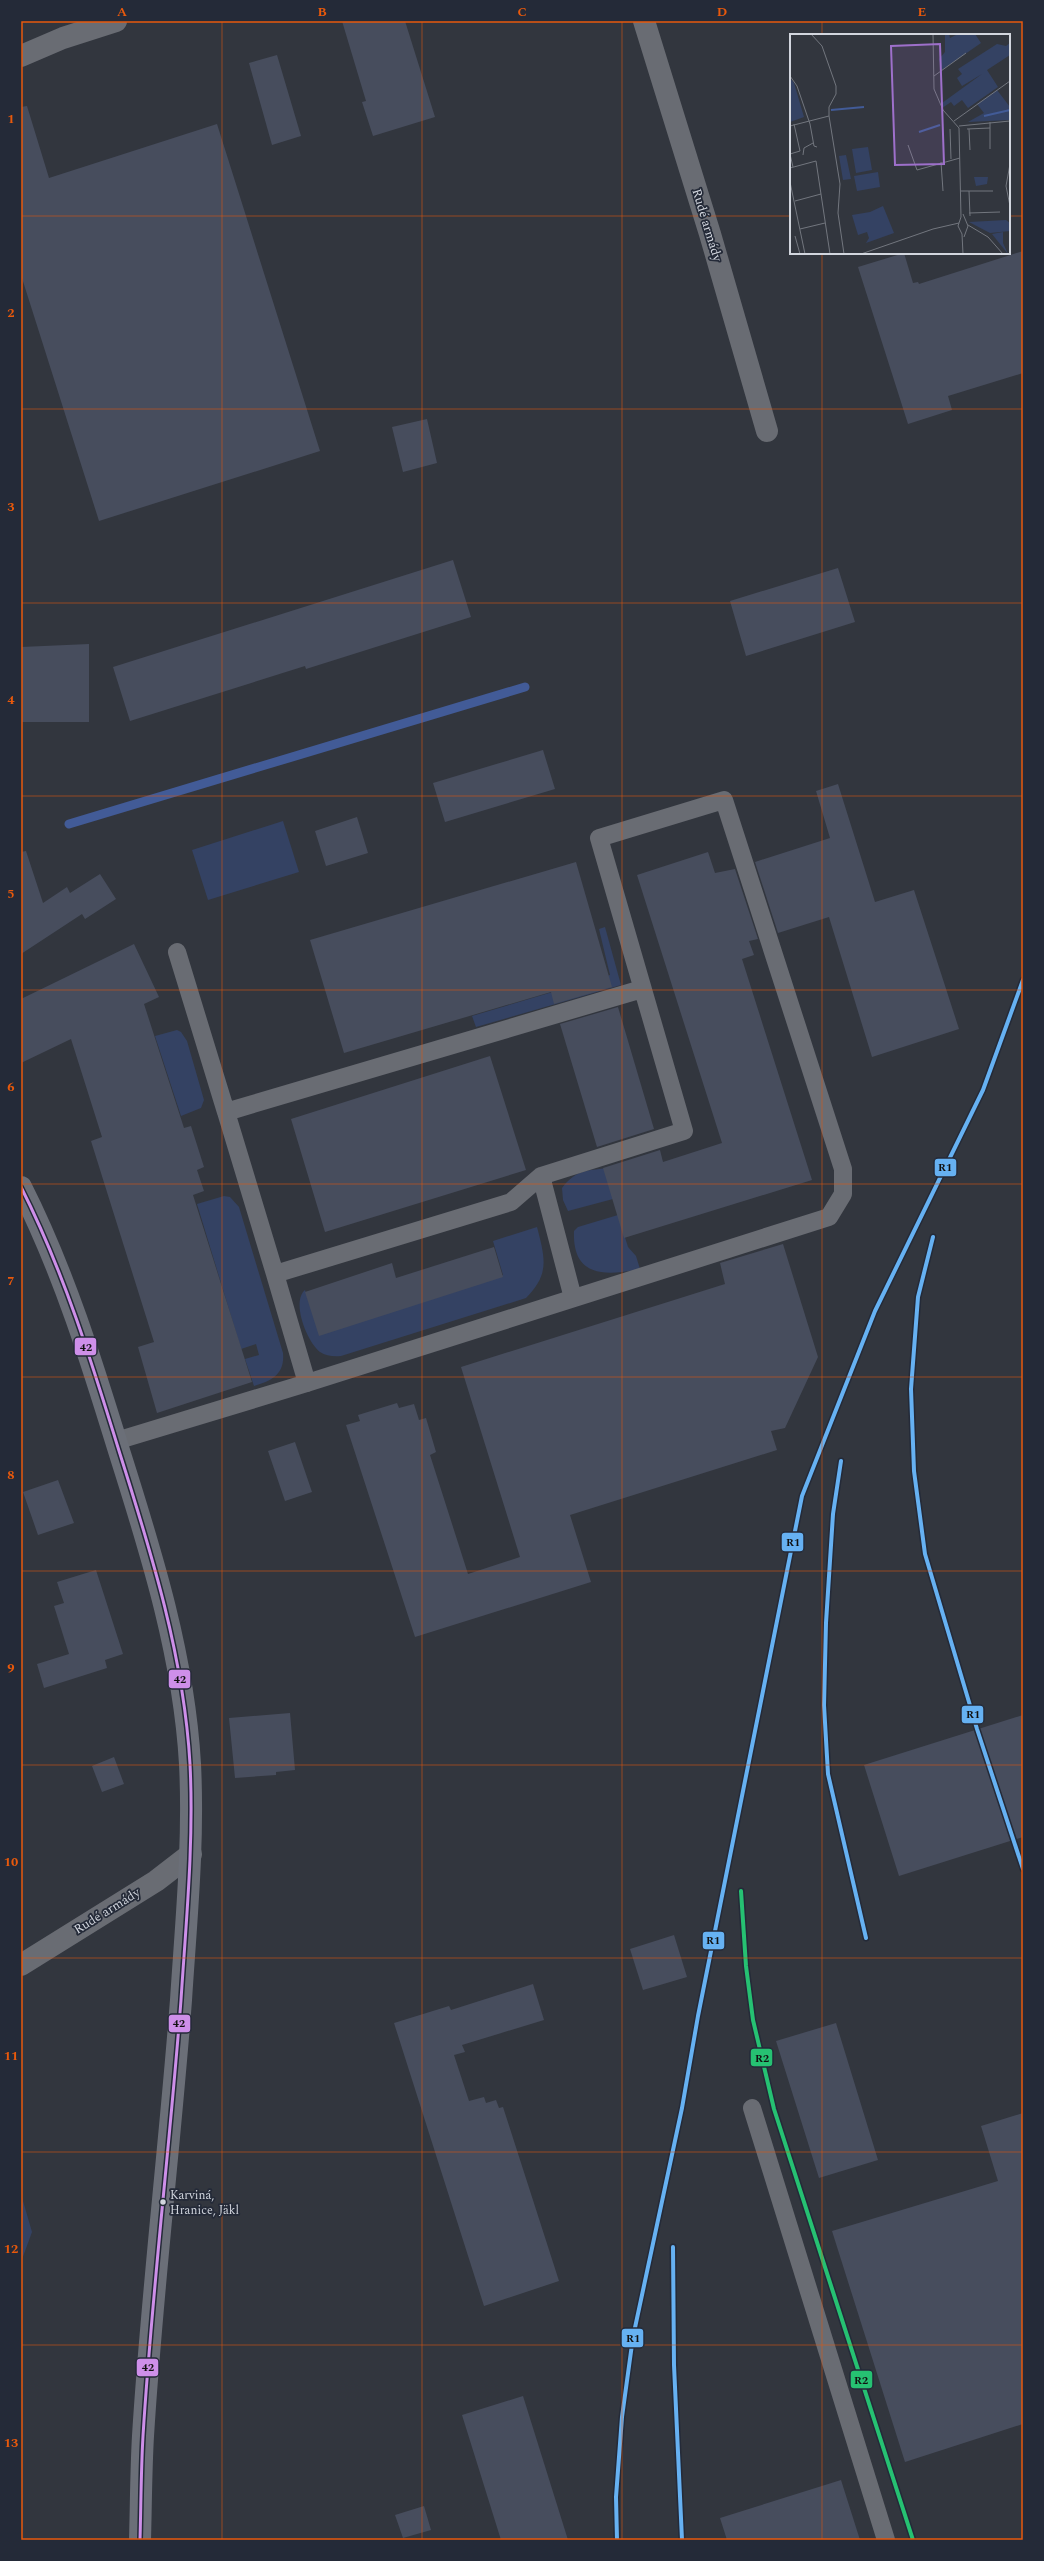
<svg xmlns="http://www.w3.org/2000/svg" width="1044" height="2561" viewBox="0 0 1044 2561" font-family="Spectral,serif">
<style>
.green{fill:#344263}
.lines{fill:none;stroke-linecap:round;stroke-linejoin:round}
.stream{stroke:#425b97;stroke-width:9}
.building{fill:#474d5d}
.service{stroke:#696c73;stroke-width:18}
.minor{stroke:#696c73;stroke-width:22}
.secondary{stroke:#6b6f78;stroke-width:22}
.bus-1-casing{stroke:#242a38;stroke-width:6}
.bus-1{stroke:#ce8fe9;stroke-width:3}
.rail-1-casing{stroke:#242a38;stroke-width:7}
.rail-2-casing{stroke:#242a38;stroke-width:7}
.rail-1{stroke:#66b1f2;stroke-width:4}
.rail-2{stroke:#26c172;stroke-width:4}
.grid{fill:none;stroke:#e8590c;stroke-width:1;stroke-opacity:0.55}
.bus-dot{fill:#d2d6de;stroke:#242a38;stroke-width:1.5}
.labels{text-anchor:middle;dominant-baseline:central;stroke-width:3.5;stroke-linejoin:round;paint-order:stroke}
.bus-label{font-size:12px;fill:#d2d6de;stroke:#242a38;text-anchor:start}
.street-label{font-size:13px;fill:#d2d6de;stroke:#242a38}
.inset-river{fill:none;stroke:#425b97;stroke-width:2}
.inset-road{fill:none;stroke:#72767e;stroke-width:1}
.view{fill:#9e70cb;fill-opacity:0.15;stroke:#9e70cb;stroke-width:2}
.inset-edge{fill:none;stroke:#d2d6de;stroke-width:2}
.line-badge{stroke:#242a38;stroke-width:1.5}
.pale-badge-label{font-size:11px;text-anchor:middle;font-weight:bold;fill:#111}
.neatline{fill:none;stroke:#e8590c;stroke-width:1.5}
.grid-label{font-size:13px;text-anchor:middle;font-weight:bold;fill:#e8590c}
</style>
<rect width="100%" height="100%" fill="#32363e"/>
<path class="green" d="M283,821L299,872L208,900L192,850Z
M605,927L621,985L476,1027L472,1016L610,975L599,929Z
M177,1030L181,1032L187,1041L204,1100L201,1108L181,1116L155,1036Z
M607,1168L613,1199L568,1211L563,1200L562,1188C576,1170 585,1171 607,1168Z
M224,1196L230,1197L239,1207L283,1353C285,1374 272,1381 254,1386L245,1359L259,1355L256,1344L241,1349L197,1204Z
M618,1215L628,1247L636,1256L640,1269C606,1276 572,1278 574,1231L578,1227Z
M537,1227C545,1258 550,1274 526,1298L341,1356C334,1357 326,1356 320,1352C307,1342 291,1302 305,1290L319,1333L503,1275L493,1241Z
M21,2194L32,2232L21,2262Z"/>
<g class="lines">
<path class="stream" d="M69,824L525,687"/>
</g>
<path class="building" d="M342,21H405L435,117L373,136L362,102L366,101Z
M277,55L301,136L272,145L249,63Z
M27,106L49,178L217,124L320,451L99,521L21,275V107Z
M1023,251V373L948,396L952,410L908,424L858,267L904,253L913,283L918,282L919,284Z
M427,419L437,463L403,472L392,427Z
M453,560L471,617L306,669L305,666L130,721L113,667Z
M838,568L855,622L746,656L730,601Z
M89,644V722H21V647Z
M543,750L555,789L445,822L433,783Z
M838,784L875,902L914,890L959,1029L872,1057L829,917L778,933L755,862L830,838L816,791Z
M357,817L368,853L326,866L315,831Z
M26,851L43,903L67,887L70,893L100,874L116,899L85,919L82,914L21,954V852Z
M708,852L715,873L735,869L758,939L749,941L754,955L742,959L812,1180L624,1238L603,1168L660,1150L663,1162L722,1143L637,875Z
M576,862L612,987L554,1004L551,992L344,1053L310,940Z
M134,944L159,997L144,1004L184,1128L191,1126L204,1167L197,1170L204,1191L193,1195L252,1382L157,1413L138,1347L154,1342L91,1141L102,1137L71,1039L21,1063V999Z
M618,1007L654,1129L597,1147L560,1024Z
M490,1056L526,1170L325,1232L291,1119Z
M783,1244L818,1357L785,1428L771,1431L777,1450L570,1515L591,1582L415,1637L346,1425L360,1421L358,1415L397,1403L399,1408L414,1404L419,1420L426,1418L436,1452L430,1455L468,1574L520,1557L461,1367L725,1284L720,1263Z
M494,1247L503,1277L319,1336L305,1292L392,1263L396,1278Z
M295,1442L312,1492L285,1501L268,1451Z
M58,1480L74,1523L38,1535L23,1492Z
M96,1570L123,1654L105,1660L107,1668L44,1688L37,1664L69,1654L54,1606L64,1603L57,1582Z
M290,1713L295,1770L276,1772V1775L235,1778L229,1718Z
M1023,1715V1837L899,1876L864,1765Z
M114,1757L124,1784L102,1792L92,1766Z
M674,1935L687,1977L643,1990L630,1949Z
M533,1984L544,2020L462,2045L465,2052L454,2055L469,2101L484,2097L486,2103L496,2100L499,2108L503,2107L559,2281L484,2306L394,2023L449,2006L451,2010Z
M836,2023L878,2160L819,2178L776,2041Z
M1023,2113V2424L905,2462L832,2231L998,2181L981,2126Z
M523,2396L568,2540H501L462,2415Z
M841,2480L860,2540H727L720,2518Z
M424,2506L431,2530L403,2538L395,2515Z"/>
<g class="lines">
<path class="service" d="M177,952L226,1112
M541,1176L573,1298
M275,1274L226,1112L642,989
M116,1441L307,1383L829,1217L843,1194V1169L724,800L599,838L684,1131L541,1176L511,1202L275,1274L307,1383
M752,2108L886,2540"/>
<path class="minor" d="M644,21L710,234L767,431
M21,56L63,38L116,21
M21,1965L156,1881L191,1854"/>
<path class="secondary" d="M21,1187C64,1272 92,1363 120,1454C152,1555 184,1658 190,1764C194,1843 186,1922 181,2000C170,2145 152,2290 143,2436C141,2470 141,2505 140,2540"/>
<defs>
<path id="bus-1" d="M21,1187C64,1272 92,1363 120,1454C152,1555 184,1658 190,1764C194,1843 186,1922 181,2000C170,2145 152,2290 143,2436C141,2470 141,2505 140,2540"/>
</defs>
<use href="#bus-1" class="bus-1-casing"/>
<use href="#bus-1" class="bus-1"/>
<defs>
<path id="rail-1" d="M933,1237L918,1297L911,1389L914,1471L925,1554L977,1729L1023,1869
M841,1461L833,1514L826,1623L824,1705L828,1774L866,1938
M673,2247L674,2365L682,2540
M617,2540L616,2497L622,2417L633,2337L682,2108L698,2016L802,1496L875,1311L983,1090L1023,980"/>
<path id="rail-2" d="M741,1891L746,1966L753,2020L774,2109L913,2540"/>
</defs>
<use href="#rail-1" class="rail-1-casing"/>
<use href="#rail-2" class="rail-2-casing"/>
<use href="#rail-1" class="rail-1"/>
<use href="#rail-2" class="rail-2"/>
</g>
<path class="grid" d="M222,21V2540M422,21V2540M622,21V2540M822,21V35M21,216H791M1009,216H1023M822,253V2540M21,409H1023M21,603H1023M21,796H1023M21,990H1023M21,1184H1023M21,1377H1023M21,1571H1023M21,1765H1023M21,1958H1023M21,2152H1023M21,2345H1023"/>
<circle class="bus-dot" cx="163" cy="2202" r="3.5"/>
<g class="labels">
<g class="bus-label">
<text x="170" y="2195">Karviná,<tspan x="170" dy="15">Hranice, Jäkl</tspan></text>
</g>
<g class="street-label">
<text transform="translate(707 225) rotate(73)">Rudé armády</text>
<text transform="translate(107 1911) rotate(-32)">Rudé armády</text>
</g>
</g>
<g transform="translate(790 34)">
<rect width="220" height="220" fill="#32363e"/>
<path d="M155,0H159L160,4L168,0H185L191,9L152,36L149,25L155,18ZM220,9V21L197,36L208,53L178,74L172,66L164,72L161,68L152,74V69L192,40L172,52L167,44L172,40L168,35L207,10L216,12ZM0,44L4,49L14,83L0,88ZM207,56L220,73V86L178,88L194,79L187,70ZM78,113L82,136L66,139L62,115ZM56,121L61,145L53,146L49,122ZM88,138L90,153L67,157L64,142ZM184,143H198L197,150L186,152ZM93,172L104,199L76,209L79,204L77,198L68,201L62,181L80,178ZM216,186L220,189V197L200,199L179,188ZM213,198V209L218,220L202,200Z" fill="#344263"/>
<path class="inset-river" d="M41,76L74,73M194,82L220,76M129,98L150,91"/>
<path class="inset-road" d="M21,0L32,12L46,52V60L39,73V82L50,150L48,179L54,220M143,0L144,55L153,76L169,94L171,183L168,192L172,200L173,220M0,42L7,52L20,90L24,112L27,113M144,42L176,19M164,87L220,47M200,88V115M0,92L39,82M169,92L220,87M160,95L161,125M177,95L200,94M179,95L180,116M118,111L127,136L170,124M0,120L10,117L4,90M0,120L3,133M13,121L14,114L23,109M151,128L153,157M220,130L216,152L220,172M0,134L26,127L40,220M0,148L15,220M171,157H203M179,157L180,182M5,167L31,160M179,179L210,178M173,180L178,192L174,203M178,191L198,203L213,220M10,195L35,189M5,202L10,220M71,220L143,195L169,189"/>
<path class="view" d="M150,10L154,130L105,131L101,12Z"/>
<rect width="220" height="220" class="inset-edge"/>
</g>
<g class="line-badge">
<rect x="934" y="1158" width="23" height="19" rx="4" fill="#66b1f2"/>
<rect x="74" y="1337" width="23" height="19" rx="4" fill="#ce8fe9"/>
<rect x="781" y="1532" width="23" height="20" rx="4" fill="#66b1f2"/>
<rect x="168" y="1669" width="23" height="20" rx="4" fill="#ce8fe9"/>
<rect x="961" y="1705" width="23" height="19" rx="4" fill="#66b1f2"/>
<rect x="702" y="1931" width="23" height="19" rx="4" fill="#66b1f2"/>
<rect x="168" y="2014" width="23" height="19" rx="4" fill="#ce8fe9"/>
<rect x="750" y="2048" width="23" height="19" rx="4" fill="#26c172"/>
<rect x="621" y="2328" width="23" height="20" rx="4" fill="#66b1f2"/>
<rect x="136" y="2358" width="23" height="19" rx="4" fill="#ce8fe9"/>
<rect x="850" y="2370" width="23" height="19" rx="4" fill="#26c172"/>
</g>
<g class="pale-badge-label">
<text x="945" y="1171">R1</text>
<text x="86" y="1351">42</text>
<text x="793" y="1546">R1</text>
<text x="180" y="1683">42</text>
<text x="973" y="1718">R1</text>
<text x="713" y="1944">R1</text>
<text x="179" y="2027">42</text>
<text x="762" y="2062">R2</text>
<text x="633" y="2342">R1</text>
<text x="148" y="2371">42</text>
<text x="861" y="2384">R2</text>
</g>
<rect width="1044" height="2561" fill="none" stroke="#242a38" stroke-width="44"/>
<rect x="22" y="22" width="1000" height="2517" class="neatline"/>
<g class="grid-label">
<text x="122" y="16">A</text>
<text x="322" y="16">B</text>
<text x="522" y="16">C</text>
<text x="722" y="16">D</text>
<text x="922" y="16">E</text>
<text x="11" y="123">1</text>
<text x="11" y="317">2</text>
<text x="11" y="511">3</text>
<text x="11" y="704">4</text>
<text x="11" y="898">5</text>
<text x="11" y="1091">6</text>
<text x="11" y="1285">7</text>
<text x="11" y="1479">8</text>
<text x="11" y="1672">9</text>
<text x="11" y="1866">10</text>
<text x="11" y="2060">11</text>
<text x="11" y="2253">12</text>
<text x="11" y="2447">13</text>
</g>
</svg>
